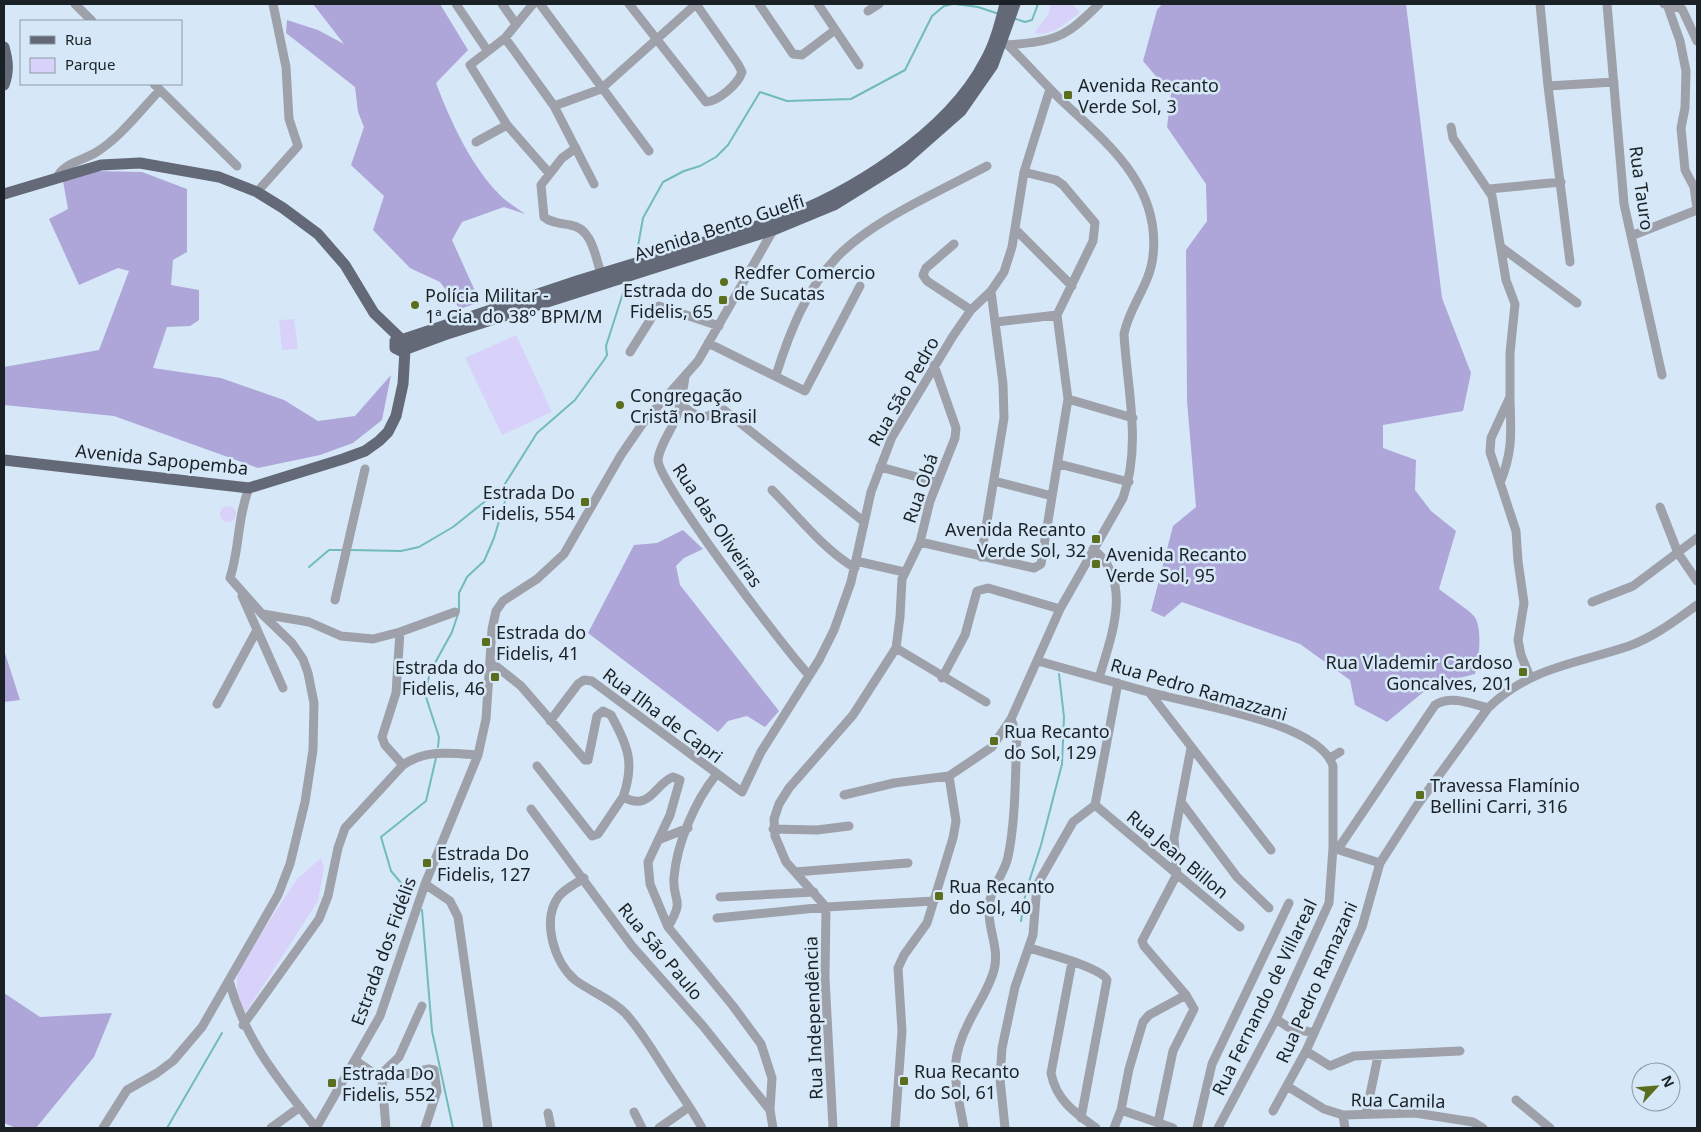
<svg xmlns="http://www.w3.org/2000/svg" width="1701" height="1132" viewBox="0 0 1701 1132" font-family="'Noto Sans',sans-serif">
<style>
.green{fill:#d8d2fa}
.forest{fill:#aea6d9}
.lines{fill:none;stroke-linecap:round;stroke-linejoin:round}
.stream{stroke:#71bbbb;stroke-width:2}
.minor{stroke:#9ea1aa;stroke-width:9}
.major{stroke:#636977;stroke-width:11}
.poi-dot{fill:#5a6e1d;stroke:#d6e8f7;stroke-width:2}
.labels{text-anchor:middle;dominant-baseline:central;stroke-width:5;stroke-linejoin:round;paint-order:stroke}
.poi-label{font-size:18px;fill:#1b2227;stroke:#d6e8f7;text-anchor:start}
.street-label{font-size:18px;fill:#1b2227;stroke:#d6e8f7}
</style>
<rect width="100%" height="100%" fill="#d6e8f7"/>
<path class="green" d="M1051,4H1072L1080,12C1066,23 1052,37 1034,33L1048,15Z
M294,319L298,349L282,350L279,320Z
M516,335L552,412L502,435L465,358Z
M220 514a8 8 0 1 1 16 0a8 8 0 1 1-16 0Z
M321,858L324,868L318,901L246,1012C236,996 234,982 241,964L297,879Z"/>
<path class="forest" d="M313,4H440L468,50L436,83C450,120 470,164 498,193C505,201 516,207 525,214L504,207L462,222L452,240L480,302L460,309L440,282L410,268L373,230L384,196L351,165L364,127L358,112L355,87L286,33L287,20L318,30L344,44Z
M1162,4H1406L1442,298L1471,373L1463,411L1383,425V448L1416,460L1415,490L1431,511L1456,531L1439,589C1450,598 1464,606 1474,616C1483,627 1479,662 1475,674L1432,685L1387,722L1355,705L1350,680L1300,644L1182,602L1164,617L1151,611L1173,526L1196,507L1187,401L1186,250L1207,221L1206,184L1167,127L1171,94L1143,61L1157,10Z
M95,171L142,172L187,189V252L173,260L171,285L199,290V320L190,326L167,327L153,368L221,378L284,400L318,421L355,416L391,375L382,420L353,443L320,455L258,468L114,416L4,405V367L99,350L129,271L118,268L79,285L49,219L68,209L63,181Z
M683,530L703,549L684,558L676,566L680,585L779,711L765,727L747,716L728,721L718,732L588,633L634,545L657,543Z
M4,650L20,700L4,702Z
M4,993L40,1017L112,1013L94,1057L36,1128H16L4,1123Z"/>
<g class="lines">
<path class="stream" d="M955,4L978,7L999,14
M1013,18L1025,22L1032,20L1038,4
M638,246L643,218L663,182L684,171L700,166L716,157L728,145L760,92L787,101L851,99L905,70L932,16L944,6L953,4
M350,550L401,551L419,547L453,527L503,487L537,433L575,400L604,360L607,355L606,346L624,290
M309,567L329,550H343
M438,747L439,737L425,694L430,672L452,632L459,611V593L467,577L484,561L494,538L506,498L505,484
M407,890L391,871L381,837L426,801L436,758
M422,910L432,1031L453,1128
M1021,921L1026,891L1041,845L1062,764L1064,717L1059,674
M167,1128L222,1033"/>
<path class="minor" d="M75,4L92,21
M456,4L487,50
M502,4L516,24
M540,4L649,151
M759,4L793,54L802,55L835,30
M818,4L859,65
M1540,4L1548,86L1614,82
M1607,4L1624,204L1662,375
M1664,4L1682,9L1697,41
M1668,7L1680,41L1686,71L1685,108L1681,128L1685,170L1694,187L1697,208
M868,11L879,4
M505,38L533,4
M1008,45C1056,41 1065,38 1099,4
M154,84L237,166
M1548,86L1570,262
M554,106L601,89L696,4L738,64L742,72C738,84 719,101 706,102L629,4
M1451,127L1453,138L1492,196L1506,280L1515,304L1510,353V397L1491,438L1490,452L1516,531L1518,561L1524,603L1518,640L1521,655L1530,677
M476,142L507,125
M576,148L562,158L541,185L544,217C551,223 560,223 570,225C592,228 595,255 601,274
M549,173L507,125L470,65L505,38L554,106L594,184
M57,178C62,164 83,160 95,153C120,138 140,111 160,90
M1489,189L1561,182
M257,192L298,146L289,119L286,67L273,4
M1015,229L1072,286
M1631,236L1697,210
M954,244L926,268L923,275L927,281L971,310
M1502,248L1577,303
M996,322L1057,315
M708,343L805,391L860,286
M630,352L659,306L719,326
M776,375C789,334 806,289 837,257C873,220 940,191 987,166
M685,377C683,390 681,405 676,418C671,431 659,446 658,460C658,483 787,652 809,675
M1068,399L1133,418
M680,404C690,411 700,422 712,414C717,411 718,410 724,410L863,521
M1059,464L1129,482
M880,467L936,482
M994,481L1052,496
M1500,483C1513,451 1511,433 1510,399
M772,490C799,517 822,548 855,568
M1660,507L1678,553L1697,581
M920,542L1034,568L1041,564L1068,399L1057,315L1093,241L1095,223L1063,185L1056,180L1024,172
M1093,549C1134,581 1111,637 1099,678C1121,684 1143,691 1165,696C1204,706 1320,724 1333,766V848L1329,903L1276,1019L1218,1128
M981,557L1004,418L1003,384L991,291
M856,561L904,572
M242,596L283,688
M335,600L365,469
M1592,602L1633,586L1697,538
M263,614L309,622L341,636L373,639L400,632L455,612
M400,632L396,693L382,737L385,745L403,765
M896,648L986,702
M1038,661L1099,678
M491,662L521,686L585,760H588L597,716L603,711L611,715C628,746 635,763 623,797C651,812 655,783 673,777L680,780L670,815L648,862L650,884L668,927L733,1006L761,1044L772,1078L770,1110L773,1128
M942,678L965,635L977,591L988,588L1060,609
M1149,692L1271,850
M217,704L257,630
M550,721L578,684L584,680L592,681L742,792L761,752L819,660L834,630L851,582L871,492L892,437L953,336L971,310L991,291L1004,272L1012,247L1024,172L1050,89
M1330,758L1340,752
M537,766L592,836L598,834L623,797
M844,795L894,783L949,776
M1181,802L1237,877L1269,908
M1095,805L1240,927
M531,809L632,946L703,1026L770,1110
M773,829L817,830L849,826
M658,840L688,828
M1333,848L1380,863
M1338,849L1435,705C1451,695 1470,703 1488,708
M795,872L908,863
M1177,874L1174,838L1191,748
M584,878C575,884 565,889 559,896C541,920 554,962 575,980C591,992 612,999 626,1014C642,1032 654,1053 667,1073C679,1092 692,1109 702,1128
M425,884L450,901L458,917L488,1128
M720,897L814,892
M717,918L826,907L934,901
M668,927C686,897 672,903 674,877C677,843 695,801 716,775
M1030,948C1044,953 1102,967 1107,980L1081,1118
M1072,962L1051,1073C1056,1100 1075,1113 1096,1128
M229,981C246,1042 278,1079 316,1128
M1276,1019L1288,1027L1314,1033
M243,1025L319,919L328,896L338,848L345,828L403,765C426,749 452,753 478,755
M1306,1051L1330,1066L1354,1056L1460,1051
M356,1061L382,1079L429,1069L434,1070L437,1091L425,1128
M378,1077L399,1057L422,1006
M382,1079L386,1128
M1287,1086L1324,1109L1343,1115L1415,1113L1473,1122L1483,1128
M1516,1100L1550,1128
M1121,1110L1173,1128
M1273,1111L1306,1051L1362,927L1380,863L1416,807L1488,708C1530,667 1576,664 1629,646C1654,637 1676,620 1697,605
M634,1112L642,1128
M548,1113L551,1128
M1366,1114L1378,1056
M1343,1115L1345,1128
M1158,1123L1173,1051L1194,1009L1186,995L1144,946L1142,941L1177,874
M103,1128L127,1090L157,1073L173,1061L202,1027L278,895L290,864L305,802L313,750L314,703L308,673L303,659L292,643L262,614L230,578C240,548 237,518 249,488
M271,1128L300,1107
M316,1128L380,1016L425,884L478,755L486,719L492,629L496,611L503,601L537,579L564,554L621,455L643,423L698,361L775,227
M659,1128L689,1107
M833,1128L825,978L826,907L786,862L775,836L774,819L779,804L789,788L853,715L896,648L900,617L902,579L920,542L930,501L955,438L956,428L934,365
M895,1128L902,1031L898,968L904,955L927,923L953,838L956,821L949,776L992,747L1011,719L1060,609L1123,498C1142,444 1127,389 1124,334C1129,307 1150,285 1153,256C1161,185 1107,143 1061,100C1043,82 1026,63 1008,45L998,38
M964,1128C956,1083 947,1065 969,1022C977,1005 989,989 994,970C1000,948 987,928 989,906C990,888 1004,875 1008,857C1016,818 1015,776 1017,736L1011,719
M1005,1128L1000,1079L1002,1048L1015,987L1033,935L1037,885L1073,822L1095,805L1118,683
M1114,1128L1121,1110L1129,1069L1143,1022L1149,1015L1186,995
M1197,1128L1212,1064L1289,903"/>
<path class="major" d="M4,47C8,61 9,72 4,85
M4,194L101,165L140,163L219,177L257,192L283,208L318,234L345,265L374,313L400,338
M404,339L580,280L774,221C848,195 948,133 985,61C995,44 1000,23 1005,4
M406,348L407,342L404,339L395,341V348L401,351L444,335L776,229L834,205L903,162L961,111L993,65L1015,4
M4,460L249,488L343,459L365,451L379,441L388,432L396,416L403,384L405,350"/>
</g>
<g class="poi-dot">
<rect x="1063" y="90" width="10" height="10" rx="2.5"/>
<circle cx="724" cy="282" r="5"/>
<rect x="718" y="295" width="10" height="10" rx="2.5"/>
<circle cx="415" cy="305" r="5"/>
<circle cx="620" cy="405" r="5"/>
<rect x="580" y="497" width="10" height="10" rx="2.5"/>
<rect x="1091" y="534" width="10" height="10" rx="2.5"/>
<rect x="1091" y="559" width="10" height="10" rx="2.5"/>
<rect x="481" y="637" width="10" height="10" rx="2.5"/>
<rect x="1518" y="667" width="10" height="10" rx="2.5"/>
<rect x="490" y="672" width="10" height="10" rx="2.5"/>
<rect x="989" y="736" width="10" height="10" rx="2.5"/>
<rect x="1415" y="790" width="10" height="10" rx="2.5"/>
<rect x="422" y="858" width="10" height="10" rx="2.5"/>
<rect x="934" y="891" width="10" height="10" rx="2.5"/>
<rect x="899" y="1076" width="10" height="10" rx="2.5"/>
<rect x="327" y="1078" width="10" height="10" rx="2.5"/>
</g>
<g class="labels">
<g class="poi-label">
<text x="1078" y="85">Avenida Recanto<tspan x="1078" dy="21">Verde Sol, 3</tspan></text>
<text x="734" y="272">Redfer Comercio<tspan x="734" dy="21">de Sucatas</tspan></text>
<text x="713" y="290" text-anchor="end">Estrada do<tspan x="713" dy="21">Fidelis, 65</tspan></text>
<text x="425" y="295">Polícia Militar -<tspan x="425" dy="21">1ª Cia. do 38º BPM/M</tspan></text>
<text x="630" y="395">Congregação<tspan x="630" dy="21">Cristã no Brasil</tspan></text>
<text x="575" y="492" text-anchor="end">Estrada Do<tspan x="575" dy="21">Fidelis, 554</tspan></text>
<text x="1086" y="529" text-anchor="end">Avenida Recanto<tspan x="1086" dy="21">Verde Sol, 32</tspan></text>
<text x="1106" y="554">Avenida Recanto<tspan x="1106" dy="21">Verde Sol, 95</tspan></text>
<text x="496" y="632">Estrada do<tspan x="496" dy="21">Fidelis, 41</tspan></text>
<text x="1513" y="662" text-anchor="end">Rua Vlademir Cardoso<tspan x="1513" dy="21">Goncalves, 201</tspan></text>
<text x="485" y="667" text-anchor="end">Estrada do<tspan x="485" dy="21">Fidelis, 46</tspan></text>
<text x="1004" y="731">Rua Recanto<tspan x="1004" dy="21">do Sol, 129</tspan></text>
<text x="1430" y="785">Travessa Flamínio<tspan x="1430" dy="21">Bellini Carri, 316</tspan></text>
<text x="437" y="853">Estrada Do<tspan x="437" dy="21">Fidelis, 127</tspan></text>
<text x="949" y="886">Rua Recanto<tspan x="949" dy="21">do Sol, 40</tspan></text>
<text x="914" y="1071">Rua Recanto<tspan x="914" dy="21">do Sol, 61</tspan></text>
<text x="342" y="1073">Estrada Do<tspan x="342" dy="21">Fidelis, 552</tspan></text>
</g>
<g class="street-label">
<text transform="translate(1642 188) rotate(82)">Rua Tauro</text>
<text transform="translate(719 227) rotate(-18)">Avenida Bento Guelfi</text>
<text transform="translate(903 391) rotate(-60)">Rua São Pedro</text>
<text transform="translate(162 459) rotate(6)">Avenida Sapopemba</text>
<text transform="translate(920 488) rotate(-71)">Rua Obá</text>
<text transform="translate(718 525) rotate(56)">Rua das Oliveiras</text>
<text transform="translate(1199 689) rotate(16)">Rua Pedro Ramazzani</text>
<text transform="translate(663 715) rotate(37)">Rua Ilha de Capri</text>
<text transform="translate(1178 854) rotate(40)">Rua Jean Billon</text>
<text transform="translate(383 951) rotate(-70)">Estrada dos Fidélis</text>
<text transform="translate(661 951) rotate(50)">Rua São Paulo</text>
<text transform="translate(1316 982) rotate(-66)">Rua Pedro Ramazani</text>
<text transform="translate(1264 997) rotate(-64)">Rua Fernando de Villareal</text>
<text transform="translate(813 1018) rotate(-92)">Rua Independência</text>
<text transform="translate(1398 1100) rotate(1)">Rua Camila</text>
</g>
</g>
<rect width="1701" height="1132" fill="none" stroke="#1b2227" stroke-width="10"/>
<rect x="20" y="20" width="162" height="65" fill="#d6e8f7" stroke="#8b99a4"/>
<rect x="30" y="36" width="25" height="8" fill="#636977" stroke="#8b99a4"/>
<text x="65" y="45" font-size="15" fill="#1b2227">Rua</text>
<rect x="30" y="58" width="25" height="15" fill="#d8d2fa" stroke="#8b99a4"/>
<text x="65" y="70" font-size="15" fill="#1b2227">Parque</text>
<g transform="translate(1656 1087) rotate(64)"><circle r="24" fill="#d6e8f7" stroke="#8b99a4"/>
<path d="M0-4L9 19L0 12L-9 19Z" fill="#5a6e1d"/>
<text y="-8" font-size="14" font-weight="bold" text-anchor="middle" fill="#1b2227">N</text>
</g>
</svg>
